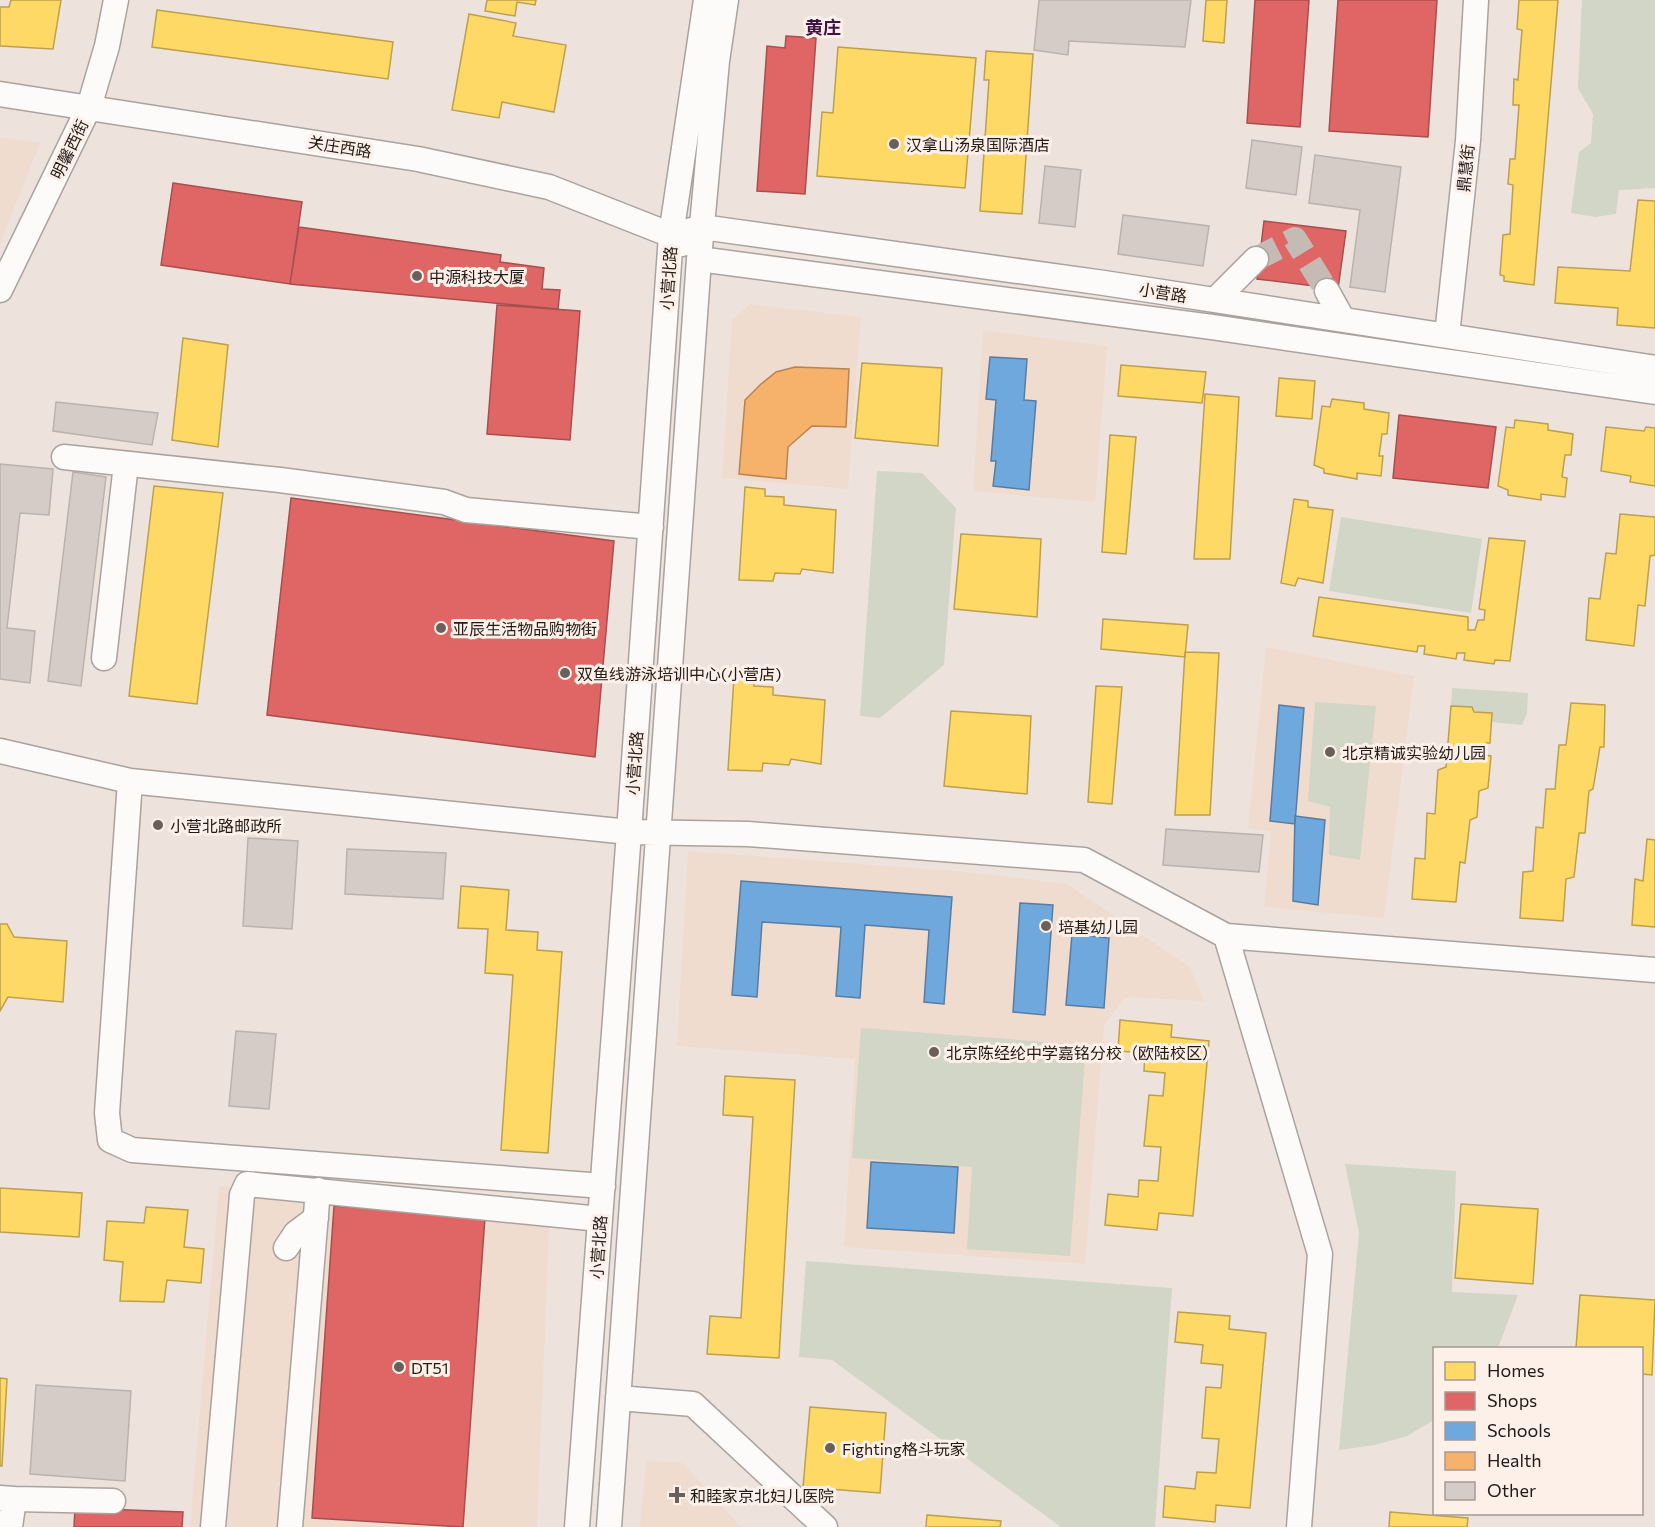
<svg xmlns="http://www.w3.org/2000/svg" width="1655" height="1527" viewBox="0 0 1655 1527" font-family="Commissioner,'Noto Sans SC',sans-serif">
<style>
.built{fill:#f0dbcf}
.green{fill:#d1d6c7}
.homes{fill:#ffd966;stroke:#bda04e;stroke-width:1.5}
.shops{fill:#e06666;stroke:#a74f4e;stroke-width:1.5}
.schools{fill:#6fa8dc;stroke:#587da1;stroke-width:1.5}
.health{fill:#f6b26b;stroke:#b68452;stroke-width:1.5}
.building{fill:#d5ccc8;stroke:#bbb2ad;stroke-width:1.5}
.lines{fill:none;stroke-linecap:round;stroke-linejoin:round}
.minor-tunnel{stroke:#c5bbb4;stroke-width:24;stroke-dasharray:24 12;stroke-linecap:butt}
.minor-casing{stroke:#aaa29d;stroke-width:27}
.minor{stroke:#fcfbfa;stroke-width:24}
.poi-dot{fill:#69605b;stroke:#fdf0e8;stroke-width:2}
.labels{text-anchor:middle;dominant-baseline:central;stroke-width:6;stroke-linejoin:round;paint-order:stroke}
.poi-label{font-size:16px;fill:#221a16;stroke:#fdf0e8;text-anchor:start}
.street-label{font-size:16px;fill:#221a16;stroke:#fdf0e8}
.neighbourhood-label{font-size:18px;font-weight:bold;fill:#401245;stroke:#fdf0e8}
</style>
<rect width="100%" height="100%" fill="#eee3dc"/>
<path class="built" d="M0,137L40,143L0,244Z
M750,304L861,317L848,489L722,478L732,320Z
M983,330L1107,346L1095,502L973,491Z
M1266,647L1414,676L1384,918L1264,907L1271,832L1248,828Z
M688,851L967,872L1067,884L1190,967L1204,1001L1126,997L1104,1025L1085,1264L844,1247L855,1059L677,1046Z
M219,1186L550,1208L537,1527H190Z
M646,1461L683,1463L741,1527H640Z"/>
<path class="green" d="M1582,0H1655V188L1619,190L1616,214L1595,217L1571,213L1579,152L1591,143L1593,114L1578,88Z
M877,471L922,473L956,508L944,665L880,718L860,716Z
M1341,517L1482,539L1471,613L1329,591Z
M1452,688L1528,693L1527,714L1522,725L1491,722L1492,713L1474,712L1472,707L1451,706Z
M1315,702L1376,706L1360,860L1329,855L1330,807L1308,801Z
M861,1028L1086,1045L1070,1256L967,1249L972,1167L852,1158Z
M1345,1164L1456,1171L1452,1292L1518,1295L1498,1348H1434V1420L1407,1436L1375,1445L1339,1450L1359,1233Z
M806,1261L1172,1288L1155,1527H1061L832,1360L799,1357Z"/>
<path class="homes" d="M11,0H61L53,49L0,46V7H9Z
M487,0H536L535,5L517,2L515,16L485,11Z
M1206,0H1227L1224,43L1203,41Z
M1519,0H1558L1534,285L1504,281V276L1500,275L1503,235L1510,234L1513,185L1508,184L1510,159H1515L1519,105H1513L1514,79L1518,80L1522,30L1517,29Z
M157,10L393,42L388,79L152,47Z
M469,14L516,23L513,36L566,45L554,112L502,102L499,118L452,110Z
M838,47L976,58L965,188L817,176L822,112L833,113Z
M986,51L1033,54L1022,214L980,211L989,80H984Z
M1638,200L1655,201V328L1617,325L1618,308L1555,303L1558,267L1630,271Z
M183,338L228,345L218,447L172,440Z
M862,363L942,368L938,446L855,438Z
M1121,365L1206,372L1202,403L1118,396Z
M1279,378L1315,381L1312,419L1276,416Z
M1205,394L1239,397L1230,559H1194Z
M1332,399L1364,403V409L1389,413L1387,434H1382L1379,456H1383L1381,476L1357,473V479L1324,473V469L1314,465L1322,406L1330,407Z
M1515,420L1548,424V430L1573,434L1571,455H1565L1562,477L1567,478L1565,497L1541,494V500L1508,495V490L1498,486L1506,427L1514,428Z
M1606,427L1644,431L1646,427L1655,428V486L1630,482L1631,476L1601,471Z
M1110,435L1136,437L1126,554L1102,552Z
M154,486L223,493L197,704L129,696Z
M745,487L765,489V496L784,497V505L836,510L833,573L802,569L800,574L775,573L773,581L739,580Z
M1294,499L1308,501V507L1333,510L1323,583L1298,578L1295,586L1281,583Z
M1620,514L1655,517V555L1650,556L1645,606L1638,605L1634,646L1586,640L1589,598L1600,599L1606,553L1616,554Z
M961,534L1041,539L1037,617L954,609Z
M1489,538L1525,541L1510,661L1495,660L1494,664L1464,660L1465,653H1457L1456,659L1424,654L1425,646H1418L1417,652L1313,636L1319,597L1468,617V630H1475L1478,620H1484L1485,610L1479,609Z
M1103,619L1188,625L1185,657L1101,649Z
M1185,652L1219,653L1210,815H1175Z
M734,677L754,680V686L773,687V695L825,700L821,764L791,759L789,765L763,763L762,771L728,770Z
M1096,686L1122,687L1112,804L1088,802Z
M1571,703L1605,705L1604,747H1600L1593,789L1589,791L1585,833H1579L1574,877L1566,879L1563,921L1520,918L1523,872L1533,871L1536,827L1543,828L1546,789H1555L1559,745H1566Z
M1451,706L1472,707L1474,712L1492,713L1490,743H1486L1485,755L1491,756L1488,788L1479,791L1477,817L1470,820L1465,863L1460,862L1456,902L1412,899L1415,858L1425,859L1427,813L1435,814L1438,770L1446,767Z
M951,711L1031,716L1027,794L944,786Z
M1647,839L1655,840V927L1632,925L1635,879L1643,881Z
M461,886L509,890L506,930L538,932L537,950L562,952L548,1153L501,1150L513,975L485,973L488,929L458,928Z
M0,924H7L14,937L67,941L63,1002L8,997L0,1011Z
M1120,1020L1172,1025L1171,1037L1209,1041L1193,1216L1159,1213L1157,1230L1105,1225L1108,1194L1138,1197L1139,1180L1158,1181L1161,1147L1144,1146L1149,1095L1163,1096L1165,1073L1144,1071L1145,1053L1118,1051Z
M725,1076L795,1080L779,1358L707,1354L710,1316L741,1318L753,1117L723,1115Z
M0,1188L82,1193L79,1237L0,1232Z
M1461,1204L1538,1209L1533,1284L1455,1278Z
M146,1207L188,1210L184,1247L204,1249L201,1283L167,1280L164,1302L120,1301L123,1262L104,1260L107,1221L144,1223Z
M1580,1295L1655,1300L1652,1375L1642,1374V1348H1576Z
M1178,1312L1230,1316L1229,1329L1266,1333L1250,1508L1216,1505L1215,1522L1163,1517L1165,1486L1195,1489L1197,1472L1216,1473L1219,1439L1202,1438L1206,1387L1221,1388L1223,1365L1201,1363L1203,1345L1175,1342Z
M0,1378L7,1379L2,1466H0Z
M810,1407L886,1413L880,1493L803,1487Z
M1390,1512L1468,1518L1467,1527H1389Z
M927,1515L1001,1521L1000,1527H926Z"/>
<path class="shops" d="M1255,0H1309L1300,127L1247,123Z
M1338,0H1437L1428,137L1329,131Z
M786,36L816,38L805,194L757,191L767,46L785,48Z
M173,183L302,202L290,284L161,265Z
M1264,221L1346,231L1338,289L1257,279Z
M299,227L501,255L500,262L544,268L542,289L560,290L558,309L290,284Z
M497,305L580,311L570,440L487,434Z
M1399,415L1496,427L1488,488L1393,478Z
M291,498L614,541L595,757L267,715Z
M334,1206L485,1217L463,1527L312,1518Z
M75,1508L183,1512L182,1527H74Z"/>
<path class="schools" d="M990,357L1027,359L1024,400L1036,401L1029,490L993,486L996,461H991L996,400L986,399Z
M1279,705L1304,708L1295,824L1270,821Z
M1295,816L1325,820L1318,905L1293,901Z
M741,881L952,897L944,1004L924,1002L929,930L865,925L860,998L836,996L841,927L762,922L757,997L732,995Z
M1020,903L1053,905L1045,1015L1013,1012Z
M1072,934L1109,938L1104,1008L1066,1005Z
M871,1162L958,1167L954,1233L867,1228Z"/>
<path class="health" d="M795,367L849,369L846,427L812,426L788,447L786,479L739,474L745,400L761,384L776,372Z"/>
<path class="building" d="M1039,0H1191L1185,47L1069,41L1068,55L1034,50Z
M1252,140L1302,147L1296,195L1246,188Z
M1315,155L1401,167L1385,292L1350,287L1360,210L1309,203Z
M1045,166L1081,170L1075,227L1039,223Z
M1123,215L1209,226L1203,266L1118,254Z
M56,402L158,413L152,445L53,431Z
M0,464L53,469L49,515L20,513L7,628L35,631L30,683L0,679Z
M73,472L106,477L81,686L48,681Z
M1166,829L1263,835L1259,872L1163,865Z
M248,838L298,841L292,929L243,926Z
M347,849L446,853L443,899L345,894Z
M236,1031L276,1034L269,1109L229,1106Z
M36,1385L131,1391L125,1481L30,1474Z"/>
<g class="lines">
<path class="minor-tunnel" d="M1256,259L1295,239L1327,291"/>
<defs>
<path id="minor" d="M0,94L418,159L549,187L671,235L682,244
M688,231L702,227L1104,283L1655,368
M699,259L1212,327L1655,392
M0,290L89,107L107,46L116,0
M1327,291L1342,318
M1216,299L1256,259
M1447,335L1468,141L1476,0
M64,457L280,480L444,502L466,510L651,527
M104,658L126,464
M0,751L130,781L629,832L748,834L1084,860L1226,936L1320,1254L1299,1527
M130,781L107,1113L110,1140L132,1150L603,1186
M1226,936L1655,970
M286,1248L296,1233L316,1218
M618,1398L693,1404L825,1527
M0,1498L14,1499L10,1527
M14,1499L113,1501
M213,1527L242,1195L247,1184L600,1219
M290,1527L318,1190
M577,1527L629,832L671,235L706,0
M609,1527L699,259L717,61L726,0"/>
</defs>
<use href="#minor" class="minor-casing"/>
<use href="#minor" class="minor"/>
</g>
<g class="poi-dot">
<circle cx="894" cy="144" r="6"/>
<circle cx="417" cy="276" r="6"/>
<circle cx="441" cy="628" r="6"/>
<circle cx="565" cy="673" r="6"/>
<circle cx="1330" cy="752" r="6"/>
<circle cx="158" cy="825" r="6"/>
<circle cx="1046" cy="926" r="6"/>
<circle cx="934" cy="1052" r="6"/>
<circle cx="399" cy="1367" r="6"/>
<circle cx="830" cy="1448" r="6"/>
<path d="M674 1486h6v6h6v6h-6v6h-6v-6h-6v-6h6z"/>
</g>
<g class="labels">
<g class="poi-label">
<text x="906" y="144">汉拿山汤泉国际酒店</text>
<text x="429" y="276">中源科技大厦</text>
<text x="453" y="628">亚辰生活物品购物街</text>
<text x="577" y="673">双鱼线游泳培训中心(小营店)</text>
<text x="1342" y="752">北京精诚实验幼儿园</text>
<text x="170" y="825">小营北路邮政所</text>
<text x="1058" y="926">培基幼儿园</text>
<text x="946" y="1052">北京陈经纶中学嘉铭分校（欧陆校区）</text>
<text x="411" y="1367">DT51</text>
<text x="842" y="1448">Fighting格斗玩家</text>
<text x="690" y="1495">和睦家京北妇儿医院</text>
</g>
<g class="street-label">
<text transform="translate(340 146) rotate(9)">关庄西路</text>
<text transform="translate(69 149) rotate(-64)">明馨西街</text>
<text transform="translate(1465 168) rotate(-84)">鼎慧街</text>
<text transform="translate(668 278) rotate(-86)">小营北路</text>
<text transform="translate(1163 292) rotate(9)">小营路</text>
<text transform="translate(634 763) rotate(-86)">小营北路</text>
<text transform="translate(598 1247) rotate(-86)">小营北路</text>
</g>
<g class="neighbourhood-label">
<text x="823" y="27">黄庄</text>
</g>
</g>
<rect x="1433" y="1347" width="210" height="168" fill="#fdf0e8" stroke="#a59a94" stroke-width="1.5"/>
<rect x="1445" y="1362" width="30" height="18" fill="#ffd966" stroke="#a59a94" stroke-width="1.5"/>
<text x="1487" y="1377" font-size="18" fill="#221a16">Homes</text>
<rect x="1445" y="1392" width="30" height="18" fill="#e06666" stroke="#a59a94" stroke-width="1.5"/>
<text x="1487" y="1407" font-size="18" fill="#221a16">Shops</text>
<rect x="1445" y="1422" width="30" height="18" fill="#6fa8dc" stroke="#a59a94" stroke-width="1.5"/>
<text x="1487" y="1437" font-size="18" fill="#221a16">Schools</text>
<rect x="1445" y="1452" width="30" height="18" fill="#f6b26b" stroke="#a59a94" stroke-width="1.5"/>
<text x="1487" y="1467" font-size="18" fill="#221a16">Health</text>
<rect x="1445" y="1482" width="30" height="18" fill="#d5ccc8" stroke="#a59a94" stroke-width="1.5"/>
<text x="1487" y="1497" font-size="18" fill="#221a16">Other</text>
</svg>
